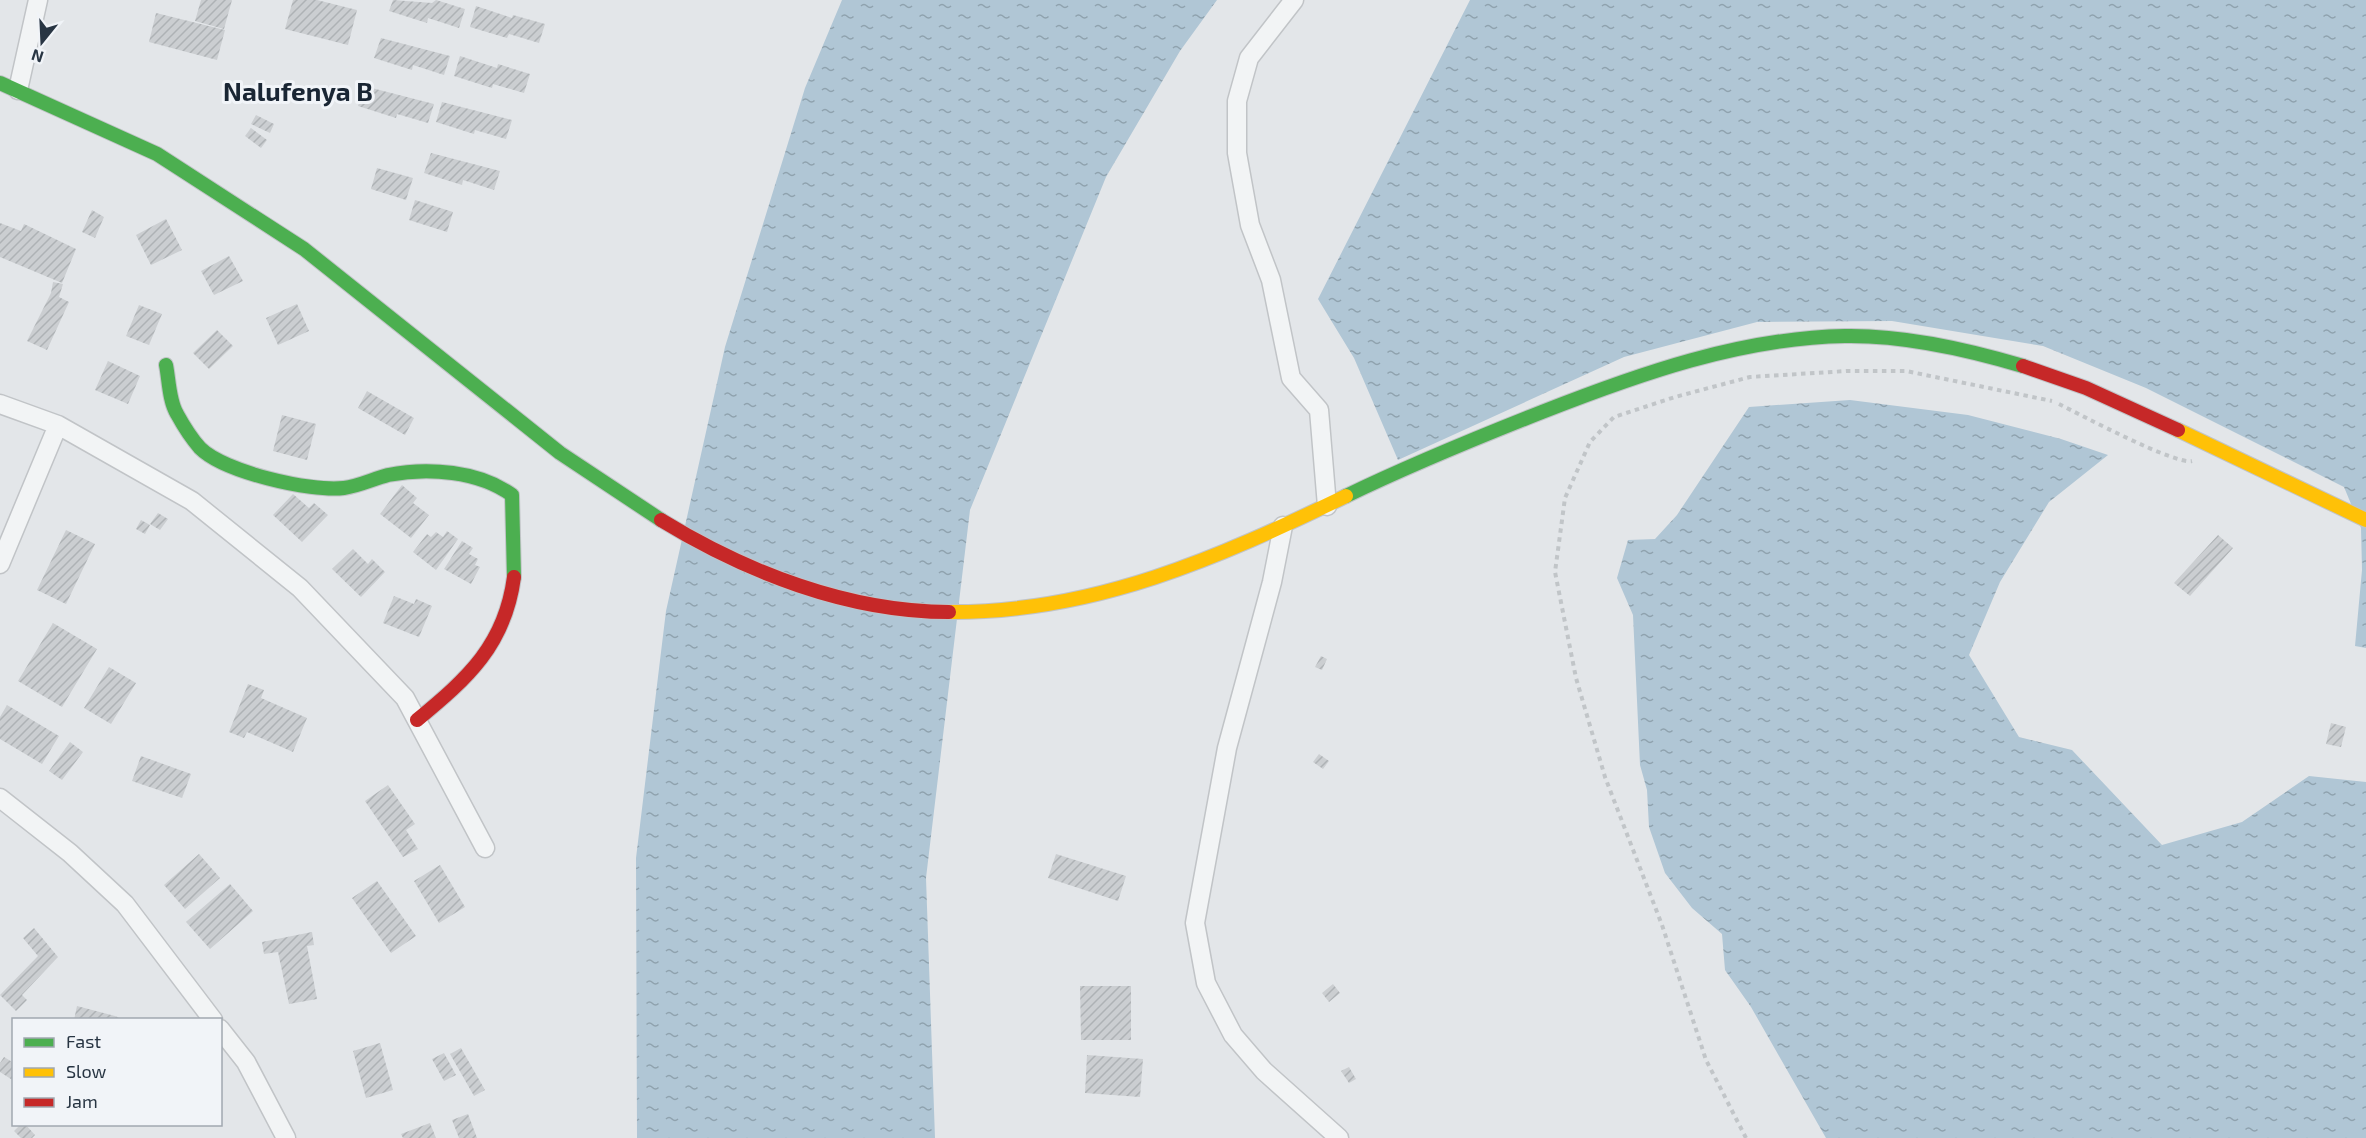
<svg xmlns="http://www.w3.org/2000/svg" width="2366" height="1138" viewBox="0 0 2366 1138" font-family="'Exo 2',sans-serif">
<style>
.water{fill:url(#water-ripples)}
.building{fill:url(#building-hatch)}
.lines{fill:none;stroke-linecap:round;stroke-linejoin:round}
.street-casing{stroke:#c1c4c7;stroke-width:21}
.fast-casing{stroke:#c1c4c7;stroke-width:16}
.slow-casing{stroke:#c1c4c7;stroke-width:16}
.jam-casing{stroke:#c1c4c7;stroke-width:16}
.path{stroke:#c1c5c8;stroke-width:4;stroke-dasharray:4.5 4.5;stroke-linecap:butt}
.street{stroke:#f2f4f5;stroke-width:18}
.fast{stroke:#4caf50;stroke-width:14}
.slow{stroke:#ffc107;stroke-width:14}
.jam{stroke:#c62828;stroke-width:14}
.labels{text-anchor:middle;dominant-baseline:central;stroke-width:6;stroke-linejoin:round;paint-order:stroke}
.quarter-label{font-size:26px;font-weight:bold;fill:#1a2634;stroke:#f1f4f8}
</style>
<defs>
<pattern id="water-ripples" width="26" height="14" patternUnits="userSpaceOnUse" patternTransform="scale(1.5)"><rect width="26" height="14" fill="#b0c6d5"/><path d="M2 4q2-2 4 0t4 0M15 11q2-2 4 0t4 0" fill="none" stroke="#8fa2ae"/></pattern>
<pattern id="building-hatch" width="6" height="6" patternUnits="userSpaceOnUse" patternTransform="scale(1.5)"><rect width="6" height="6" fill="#cbced1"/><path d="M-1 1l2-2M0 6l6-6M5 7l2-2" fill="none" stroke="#aeb2b5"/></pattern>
</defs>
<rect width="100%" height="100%" fill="#e3e6e9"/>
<path class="water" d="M842,0H1217L1180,51L1106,177L970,510L926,878L935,1138H637L636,858L666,611L725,347L805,88Z
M1470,0H2366V648L2355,646L2362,570L2361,528L2344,487L2146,388L2043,346L1892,321L1757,322L1624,357L1398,460L1354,358L1318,299Z
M1850,400L1968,415L2061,439L2108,455L2049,502L2000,582L1969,655L2019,737L2072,750L2162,845L2242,822L2309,776L2366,782V1138H1826L1751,1007L1725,970L1722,934L1692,908L1665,873L1649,827L1647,790L1640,765L1633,615L1617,578L1628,540L1655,539L1677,515L1749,407Z"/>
<path class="building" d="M201,0H232L224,29L195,21Z
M293,0H317L357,10L348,45L285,29Z
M393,0L432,3L436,0L465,9L459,28L428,18L427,23L389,11Z
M476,6L512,18L513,15L545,24L539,43L509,34L507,38L470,27Z
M156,13L225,30L217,60L149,42Z
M381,38L450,56L444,75L413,65L412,70L374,58Z
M460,56L497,68L498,64L530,74L524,93L493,84L492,88L454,76Z
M364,86L434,104L428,123L397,114L396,118L358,106Z
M442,102L512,120L506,139L475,130L474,134L436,122Z
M256,115L274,124L270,133L251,124Z
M251,128L267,140L261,148L245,136Z
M431,153L500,171L494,190L463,180L462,185L424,173Z
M377,168L413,178L406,200L371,189Z
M415,200L453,212L447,232L409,220Z
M92,210L104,217L95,238L82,232Z
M166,219L182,250L151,265L136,235Z
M0,223L21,231L24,224L76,249L62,283L0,257Z
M229,256L243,281L214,295L201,271Z
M53,282L63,284L59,297L69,302L47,350L27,341L51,293Z
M297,304L309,331L278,345L266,318Z
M139,305L162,314L149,345L126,336Z
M217,330L233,346L209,369L193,353Z
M108,361L140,376L128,404L95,390Z
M367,391L414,418L405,435L358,408Z
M282,415L316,424L307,460L273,451Z
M402,485L417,498L413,503L429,515L411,538L380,514Z
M293,494L309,508L314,503L328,515L302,542L273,515Z
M158,513L168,519L160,530L150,524Z
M141,520L150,525L145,534L136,529Z
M66,530L95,544L66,604L37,590Z
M447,531L458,539L436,570L413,552L427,534L431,537L436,532L443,537Z
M2218,535L2233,548L2190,596L2174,583Z
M462,541L473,548L469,554L478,559L475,565L480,567L471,584L444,569Z
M353,549L368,564L372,559L385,572L361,597L332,569Z
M394,596L414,604L416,599L432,606L419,637L383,623Z
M53,623L97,649L62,707L18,681Z
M1321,656L1327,659L1322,670L1315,667Z
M109,667L136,683L111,724L84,708Z
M248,684L264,690L261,698L307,718L293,752L247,732L244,738L229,732Z
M7,705L59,736L42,764L0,739V717Z
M2331,723L2346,727L2341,747L2326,744Z
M70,742L83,752L62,780L49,771Z
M1319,754L1329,761L1323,769L1313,762Z
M141,756L191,774L182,798L132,781Z
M388,785L415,824L406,830L418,849L403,857L365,801Z
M199,854L220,878L185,909L164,885Z
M1056,854L1126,876L1118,901L1048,878Z
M440,865L465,907L439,923L414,881Z
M377,881L416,936L391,953L352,898Z
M230,884L253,911L210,949L186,922Z
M34,928L58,957L22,995L27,1000L16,1011L0,995L38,956L23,938Z
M312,932L314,945L307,946L317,999L289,1004L278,952L264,954L262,942Z
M1333,984L1340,993L1329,1002L1322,993Z
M1080,986H1131V1040H1081Z
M77,1006L115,1016L125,1020H74Z
M380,1043L393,1090L366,1098L353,1051Z
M461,1048L485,1090L474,1096L450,1054Z
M444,1053L456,1075L444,1081L432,1059Z
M1087,1055L1143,1059L1140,1097L1085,1093Z
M4,1057L14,1063V1081L0,1072V1063Z
M1349,1067L1356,1079L1349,1083L1341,1071Z
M468,1114L477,1138H459L452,1120Z
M430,1123L436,1138H403L401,1134Z
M21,1124H25L35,1135L32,1138H21L14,1131Z"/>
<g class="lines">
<defs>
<path id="street" d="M1294,0L1249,58L1237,101V153L1250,225L1271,280L1291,378L1319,410L1327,506
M18,90L38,0
M0,404L58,425L192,501L300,588L405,698L485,848
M1283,526L1272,582L1227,748L1195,923L1206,983L1233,1035L1264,1071L1339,1138
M0,564L58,425
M0,798L70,853L125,904L213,1020
M220,1029L246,1062L286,1138"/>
<path id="fast" d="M0,83L157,154L304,249L560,453L661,520
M166,365C169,380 169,401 177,414C183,425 192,439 200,448C224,472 310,492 344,488C359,486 373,479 388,475C428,467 479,471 512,495L514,577
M1346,496C1410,465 1476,438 1542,412C1639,374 1740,338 1845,336C1905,335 1966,349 2023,366"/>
<path id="slow" d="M2178,430L2366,520
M949,612C1094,613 1218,558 1346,496"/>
<path id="jam" d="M2023,366L2086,388L2178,430
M661,520C746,572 848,612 949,612
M417,720C468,678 505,645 514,577"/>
</defs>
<use href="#street" class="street-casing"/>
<use href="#fast" class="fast-casing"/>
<use href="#slow" class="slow-casing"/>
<use href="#jam" class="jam-casing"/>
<path class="path" d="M2059,404C2081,415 2175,465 2192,461
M1746,1138L1706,1060L1662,925L1605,777L1576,678L1555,572L1565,498L1590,442L1614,417L1675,397L1750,377L1847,371H1906L2052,401"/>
<use href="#street" class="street"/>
<use href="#fast" class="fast"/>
<use href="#slow" class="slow"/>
<use href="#jam" class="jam"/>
</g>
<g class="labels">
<g class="quarter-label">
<text x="298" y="90">Nalufenya B</text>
</g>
</g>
<rect x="12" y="1018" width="210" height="108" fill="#f1f4f8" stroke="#a1a8b0" stroke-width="1.5"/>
<rect x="24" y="1038" width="30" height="9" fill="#4caf50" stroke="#a1a8b0" stroke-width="1.5"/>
<text x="66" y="1048" font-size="18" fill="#283543">Fast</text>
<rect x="24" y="1068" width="30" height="9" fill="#ffc107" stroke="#a1a8b0" stroke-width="1.5"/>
<text x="66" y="1078" font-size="18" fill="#283543">Slow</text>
<rect x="24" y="1098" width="30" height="9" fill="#c62828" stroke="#a1a8b0" stroke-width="1.5"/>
<text x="66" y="1108" font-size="18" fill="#283543">Jam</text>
<g transform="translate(42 42) rotate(198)" stroke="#f1f4f8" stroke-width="4.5" paint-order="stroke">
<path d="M0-4.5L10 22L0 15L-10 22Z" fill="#283543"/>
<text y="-9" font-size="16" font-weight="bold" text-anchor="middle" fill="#283543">N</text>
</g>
</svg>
